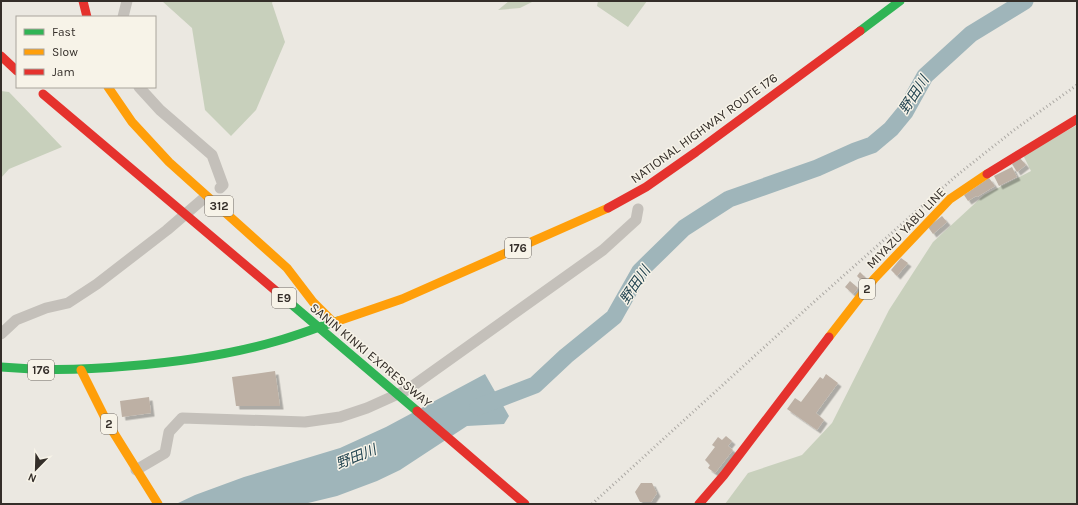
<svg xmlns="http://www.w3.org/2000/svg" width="1078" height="505" viewBox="0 0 1078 505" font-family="Karla,'Noto Sans JP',sans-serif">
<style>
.green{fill:#c8d0bc}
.water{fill:#9fb5ba}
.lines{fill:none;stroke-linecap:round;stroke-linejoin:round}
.river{stroke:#9fb5ba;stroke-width:17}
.building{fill:#bdb0a4;filter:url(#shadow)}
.street{stroke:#c4c0ba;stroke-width:11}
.fast{stroke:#30b455;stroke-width:9}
.slow{stroke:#ff9f0a;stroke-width:9}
.jam{stroke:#e5322d;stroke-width:9}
.rail{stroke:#aca9a4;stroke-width:3;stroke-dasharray:1 3;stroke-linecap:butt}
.fast-bridge{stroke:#30b455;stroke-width:9}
.jam-bridge{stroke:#e5322d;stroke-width:9}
.labels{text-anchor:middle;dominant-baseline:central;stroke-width:3;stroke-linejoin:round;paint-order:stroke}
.shield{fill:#f7f3e8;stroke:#6e6962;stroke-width:1}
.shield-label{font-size:12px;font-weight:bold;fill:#342e29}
.street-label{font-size:13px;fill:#342e29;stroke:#f7f3e8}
.water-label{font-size:14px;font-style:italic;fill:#234551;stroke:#f7f3e8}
</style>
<defs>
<filter id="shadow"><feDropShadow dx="3.5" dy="3.5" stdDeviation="0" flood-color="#0004"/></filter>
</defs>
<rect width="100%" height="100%" fill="#ebe8e1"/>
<path class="green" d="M162,1H273L272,3L285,42L256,110L231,136L205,110L192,28Z
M509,1H534L520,8L498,10Z
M598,1H647L628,27L597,6Z
M1,91L9,92L62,147L9,169L1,178Z
M1077,125V504H725L748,473L802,455L832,423L889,310L933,242L984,195L1031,171L1023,155Z"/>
<path class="water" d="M485,374L509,416L504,424L467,426L400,470L377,481L337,496L304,504H176L195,495L244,477L340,448L386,427Z"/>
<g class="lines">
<path class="river" d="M478,407L535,385L566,356L614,317L640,271L684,228L729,199L817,168L855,151L872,145L891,129L905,112L925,76L971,34L1025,1"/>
</g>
<path class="building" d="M1020,158L1026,165L1017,172L1012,164Z
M1012,167L1017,177L999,186L994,176Z
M989,178L995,186L977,197L976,196L968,201L964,195Z
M942,216L947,222L933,234L928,227Z
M901,258L908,263L897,276L891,270Z
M860,272L866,278L863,282L857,276Z
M850,281L858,288L853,294L845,287Z
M275,371L280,406H236L232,377Z
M826,374L838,383L816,413L824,420L817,430L787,409L795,398L801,402L820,377L823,379Z
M149,397L151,413L122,417L120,401Z
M726,436L732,441L728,446L733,450L715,473L708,468L710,465L705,460L715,447L712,445L718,437L722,440Z
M641,483H652L657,493L651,502H640L635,492Z"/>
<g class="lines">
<path class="street" d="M123,17L127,1
M139,87L160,110L212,155L223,185L220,188
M1,334L16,320L46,308L68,303L97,284L167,230L203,199
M136,470L165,453L169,432L182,418L305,422L340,417L367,408L407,390L603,250L636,220L638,209"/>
<path class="fast" d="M860,31L900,1
M1,367C44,371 85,370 128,366C179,362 229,355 277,341C298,335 318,327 338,321"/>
<path class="slow" d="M108,87L132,122L169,162L287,268L313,302L333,322
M338,321L402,299L608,208
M829,337L874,279L950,199L987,174
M81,370L107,422L158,504"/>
<path class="jam" d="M83,1L87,17
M1,56L17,71
M987,174L1077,119
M608,208L646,187L696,152L860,31
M699,504L724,475L829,337"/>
<path class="rail" d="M592,504L815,301L956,176L1014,130L1077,85"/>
<path class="fast-bridge" d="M283,297L417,411"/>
<path class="jam-bridge" d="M43,94L283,297
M417,411L525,504"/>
</g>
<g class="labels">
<g class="shield">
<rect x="205" y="196" width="28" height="20" rx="3"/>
<rect x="505" y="238" width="26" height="20" rx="3"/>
<rect x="859" y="279" width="16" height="20" rx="3"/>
<rect x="272" y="288" width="24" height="20" rx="3"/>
<rect x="28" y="360" width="26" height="20" rx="3"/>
<rect x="101" y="414" width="16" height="20" rx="3"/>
</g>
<g class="shield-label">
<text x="219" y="206">312</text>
<text x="518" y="248">176</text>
<text x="867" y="289">2</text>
<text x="284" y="298">E9</text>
<text x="41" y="370">176</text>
<text x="109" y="424">2</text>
</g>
<g class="street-label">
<text transform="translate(704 128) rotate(-36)">NATIONAL HIGHWAY ROUTE 176</text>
<text transform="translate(906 228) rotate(-46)">MIYAZU YABU LINE</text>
<text transform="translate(371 355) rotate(40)">SANIN KINKI EXPRESSWAY</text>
</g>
<g class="water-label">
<text transform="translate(914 95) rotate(-57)">野田川</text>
<text transform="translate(635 285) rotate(-56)">野田川</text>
<text transform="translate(356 457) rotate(-22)">野田川</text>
</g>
</g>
<rect width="1078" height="505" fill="none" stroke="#342e29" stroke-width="4"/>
<rect x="16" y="16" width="140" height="72" fill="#f7f3e8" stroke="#a9a49c"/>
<rect x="24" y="29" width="20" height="6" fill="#30b455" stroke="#a9a49c"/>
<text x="52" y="36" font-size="12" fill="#342e29">Fast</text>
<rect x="24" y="49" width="20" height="6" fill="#ff9f0a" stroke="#a9a49c"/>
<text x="52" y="56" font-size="12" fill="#342e29">Slow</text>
<rect x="24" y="69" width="20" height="6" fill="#e5322d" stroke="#a9a49c"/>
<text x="52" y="76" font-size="12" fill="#342e29">Jam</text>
<g transform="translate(36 469) rotate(203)" stroke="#f7f3e8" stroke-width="3" paint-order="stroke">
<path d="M0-3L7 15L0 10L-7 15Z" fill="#342e29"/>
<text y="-6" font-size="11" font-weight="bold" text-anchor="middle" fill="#342e29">N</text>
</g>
</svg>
